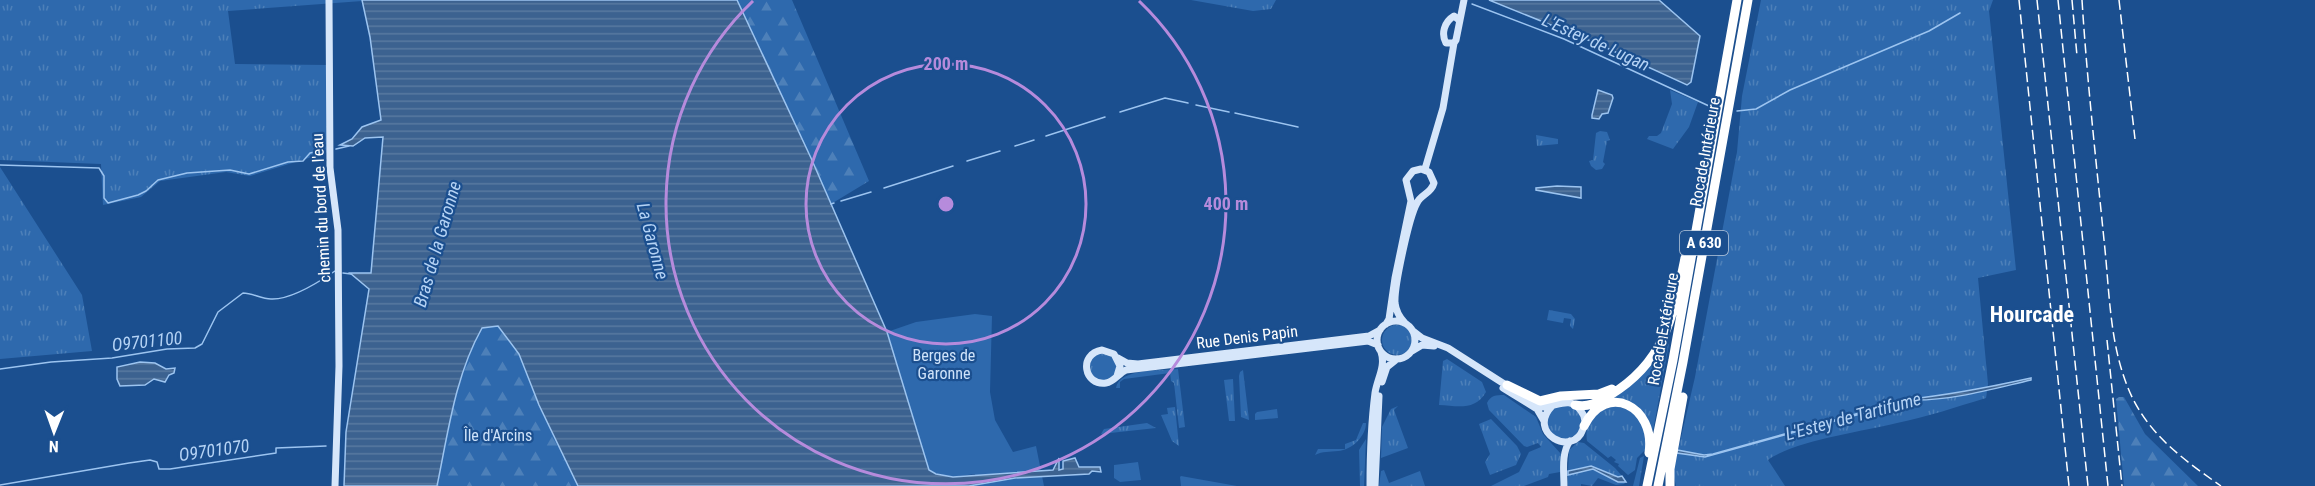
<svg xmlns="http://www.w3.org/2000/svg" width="2315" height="486" viewBox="0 0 2315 486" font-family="'Roboto Condensed',sans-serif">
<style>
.grass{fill:url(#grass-tufts)}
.forest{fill:url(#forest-firs)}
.green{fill:#2e69ad}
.water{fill:url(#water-rules);stroke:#9cc4f0;stroke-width:1.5}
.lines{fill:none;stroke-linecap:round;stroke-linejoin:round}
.stream{stroke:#9cc4f0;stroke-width:1.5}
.secondary{stroke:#d6e6fa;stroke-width:7}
.highway{stroke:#fff;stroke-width:9}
.rail{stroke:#fff;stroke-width:1.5;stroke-dasharray:10 4.5;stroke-linecap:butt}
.ring{fill:none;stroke:#b68bdc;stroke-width:3}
.labels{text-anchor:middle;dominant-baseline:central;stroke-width:4.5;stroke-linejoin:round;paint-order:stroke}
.shield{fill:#1b4f8f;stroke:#bbcadd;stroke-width:1.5}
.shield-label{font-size:15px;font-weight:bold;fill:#fff}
.street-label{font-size:16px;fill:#fff;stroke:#1b4f8f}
.park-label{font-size:16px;fill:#cfe3fa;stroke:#1b4f8f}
.water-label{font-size:18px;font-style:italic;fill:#b5d3f5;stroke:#1b4f8f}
.district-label{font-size:22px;font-weight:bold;fill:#fff;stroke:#1b4f8f}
.centre{fill:#b68bdc;stroke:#1b4f8f;stroke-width:3}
.ring-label{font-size:18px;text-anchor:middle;font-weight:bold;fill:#b68bdc;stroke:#1b4f8f;stroke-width:4.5;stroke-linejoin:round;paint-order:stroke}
</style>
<defs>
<pattern id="grass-tufts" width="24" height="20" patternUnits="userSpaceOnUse" patternTransform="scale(1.5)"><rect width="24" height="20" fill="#2e69ad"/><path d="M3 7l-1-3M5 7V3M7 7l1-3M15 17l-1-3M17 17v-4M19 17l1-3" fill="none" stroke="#4d80b9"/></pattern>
<pattern id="forest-firs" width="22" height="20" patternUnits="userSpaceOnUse" patternTransform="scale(1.5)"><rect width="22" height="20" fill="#2e69ad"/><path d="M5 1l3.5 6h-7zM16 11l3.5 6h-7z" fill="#4d80b9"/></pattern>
<pattern id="water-rules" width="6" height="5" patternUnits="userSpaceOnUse" patternTransform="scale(1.5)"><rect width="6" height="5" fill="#3c6290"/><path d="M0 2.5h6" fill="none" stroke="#597aa1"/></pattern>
</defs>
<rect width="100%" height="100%" fill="#1b4f8f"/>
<path class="grass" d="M0,0H362V1L228,11L235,64L328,65V152L250,176L226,172L160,181L141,197L103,205L101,164L0,160Z
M1191,0H1276L1271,9L1253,11Z
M1761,0H1993L1989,11L2016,270L1978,278L1988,384L1986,398C1956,407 1927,417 1897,423C1861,432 1796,440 1768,460L1785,486H1676L1673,472L1695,377L1737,152L1742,96Z
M1670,90L1698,102L1689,127L1673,149L1647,139L1649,136H1657L1661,133L1672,104Z
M1600,131L1607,132L1610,140L1607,141L1603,162L1605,164L1602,169L1596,170L1591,166L1589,161L1593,160L1596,133Z
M1536,135L1558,139V144L1537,146Z
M0,167L82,295L92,351L0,359Z
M1549,310L1571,314L1575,319L1573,329L1570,326L1571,319L1564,318L1563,323L1547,320Z
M1382 340a15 15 0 1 1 30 0a15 15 0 1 1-30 0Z
M1666,342L1669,344L1653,431L1643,413L1606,402C1632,383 1649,370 1666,342Z
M1089 366a14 14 0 1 1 28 0a14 14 0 1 1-28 0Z
M1447,359L1482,382L1486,392C1475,411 1458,406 1439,405L1443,361Z
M1178,369L1185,427L1179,428L1174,383L1171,381L1170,373L1124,379L1120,382V388H1116C1119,368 1161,371 1178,369Z
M1243,370L1249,420L1241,417L1239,376L1240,372Z
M1233,379L1235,421H1229L1224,380Z
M1504,395L1536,417L1543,434L1561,454L1560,472L1549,474L1548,477L1524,486H1491L1519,472L1529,452L1541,447L1538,443L1527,447L1524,446L1489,410L1487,403C1491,395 1496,395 1504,395Z
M1547 422a17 17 0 1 1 34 0a17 17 0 1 1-34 0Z
M1398,406L1394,410L1408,448L1381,458L1382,427L1391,409Z
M1613,406C1642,410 1644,425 1646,449L1637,458L1635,470L1628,475L1618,466L1619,464L1614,462L1616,460L1611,456L1608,458L1587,441C1584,421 1596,412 1613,406Z
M1175,407L1179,446L1172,441L1161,415L1168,414L1167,408Z
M1277,409L1278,418L1255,420V414L1257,412Z
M1491,419L1517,446L1521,454L1516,465L1490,475L1485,462L1490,454L1479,424Z
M1147,423L1156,428L1101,434L1104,429Z
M1363,423H1366C1366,436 1352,450 1338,451C1329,452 1323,451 1315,455L1318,449H1345V444L1356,440Z
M1366,439L1364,486H1360L1359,450Z
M1578,442L1584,443L1615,468L1622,476L1618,477L1591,466L1568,471L1569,450Z
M1644,456L1639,486H1633L1640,458Z
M1593,469L1618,481L1626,482L1624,484L1616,485L1598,478L1592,486L1581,484V486H1568V475Z
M1384,470L1389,483L1420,471L1425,486H1379L1381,471Z"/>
<path class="forest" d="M737,0H792L869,181L831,204Z
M498,326L519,354L539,405L578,486H437C448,432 456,377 482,328Z
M2119,397H2124L2145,434L2198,486H2124L2116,399Z"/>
<path class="green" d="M975,314L992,316L990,392L995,420L1013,452L1036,446L1044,486H969L976,485L975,474C959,476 944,479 929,470L887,332L916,322Z
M1138,462L1141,480L1120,482L1114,478V465Z
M1181,476L1237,486H1181L1180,477Z"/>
<path class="water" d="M362,0H737L811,158L887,332L929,470L936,474L953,477L1053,470L1059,458V470L1063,469V461L1075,458L1079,467H1100L1101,472L1092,471L1089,474L1015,478L969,486H578L539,405L519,354L498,326L482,328C455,376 448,433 437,486H344L346,432L369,289L350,273H371L383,137L365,138L353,146L340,145L352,139L362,127L381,120L370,37Z
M1489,0H1659L1700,36L1691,82L1687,85L1598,44Z
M1598,90L1612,95L1613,98L1608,113L1602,114L1599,119L1592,118V115Z
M1557,186L1581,187V198L1536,190V188Z
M140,362L155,363L166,369L175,368L174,373L169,375L165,382L154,379L145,385L120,386L117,379V367Z
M2031,378V380C1992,389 1951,401 1911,400L1705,457L1677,453V450L1704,455L1713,454L1909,399C1950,395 1990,387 2031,378Z
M1591,466L1618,477L1622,476L1626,482H1618L1593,469L1568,475V471Z"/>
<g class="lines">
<path class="stream" d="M1472,4L1564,39L1709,106
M1196,105L1229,112
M1737,111L1756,109L1790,90L1929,31L1960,13
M1120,112L1165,98L1188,103
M1235,113L1298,127
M1046,136L1105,117
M1015,146L1034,140
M336,149L349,146
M967,161L1000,151
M0,165L99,168L104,176V198L108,203L138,195L146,191L158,180L187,173L230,170L249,174L288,162L303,161L310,153L319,151
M884,188L953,166
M841,201L871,192
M831,204L834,203
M343,273L351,274
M0,369L51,362L112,358L167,349L195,348L202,344L218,312L243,293C253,293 261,299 271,299C291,300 319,282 335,271
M0,485L129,463L150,460L157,462L159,469H170L276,453V448L326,446"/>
<path class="secondary" d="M329,0L330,168L338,230L339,366L335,486
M1459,20L1454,16C1444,22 1441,34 1446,43H1454L1456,40L1464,0
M1425,169L1443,108L1454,43
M1377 340a19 19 0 1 1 38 0a19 19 0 1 1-38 0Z
M1386,324L1389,319L1395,278L1411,201L1406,180L1413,171L1421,169L1429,172L1434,183C1431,194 1421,194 1417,203C1409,217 1394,287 1395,303C1396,311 1400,318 1405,323
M1413,331L1422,338L1448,348L1509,387
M1412,351L1422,345L1434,346
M1118,358L1127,363L1138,364L1369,336L1380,330
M1117,376L1120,366L1114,354L1102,350C1078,354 1084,386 1106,383C1114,382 1119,373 1126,370L1368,341L1378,345
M1382,382L1387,367L1397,359
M1503,388L1537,409L1544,421
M1525,398L1543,407C1557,407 1570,395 1581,411C1585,416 1586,423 1583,429C1573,458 1526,433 1552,406
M1370,486C1370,455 1371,424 1375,393C1377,379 1386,366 1381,352
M1375,486L1379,396
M1564,486C1564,472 1561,453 1570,441"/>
<path class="highway" d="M1507,385L1540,401L1561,396L1599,394L1612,389
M1575,405C1589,408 1598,402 1610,395C1665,362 1673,317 1685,258
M1584,426C1606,381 1656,406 1649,453
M1647,486L1673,360L1737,0
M1658,486L1683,362L1748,0
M1670,486V469L1683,397"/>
<path class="rail" d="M2019,0L2069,486
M2037,0L2088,486
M2058,0L2108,486
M2072,0L2077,56
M2082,0C2087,80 2096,160 2104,240C2110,294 2109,352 2134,401C2154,439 2187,462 2221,486
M2119,0L2135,139
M2107,340L2122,486"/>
</g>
<g class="ring">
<circle cx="946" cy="204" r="140"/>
<path d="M1139 1A280 280 0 1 1 753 1"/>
</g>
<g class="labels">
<rect class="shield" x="1680" y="231" width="48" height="24" rx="4.5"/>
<g class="shield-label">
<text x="1704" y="243">A 630</text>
</g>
<g class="street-label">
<text transform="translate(1705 152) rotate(-80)">Rocade Intérieure</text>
<text transform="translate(321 208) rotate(-93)">chemin du bord de l'eau</text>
<text transform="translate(1663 329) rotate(-80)">Rocade Extérieure</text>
<text transform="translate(1247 337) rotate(-7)">Rue Denis Papin</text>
</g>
<g class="park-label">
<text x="944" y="355">Berges de<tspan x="944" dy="18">Garonne</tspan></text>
<text x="498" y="435">Île d'Arcins</text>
</g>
<g class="water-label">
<text transform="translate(1596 42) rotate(24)">L'Estey de Lugan</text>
<text transform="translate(653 241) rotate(75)">La Garonne</text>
<text transform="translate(437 244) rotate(-74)">Bras de la Garonne</text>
<text transform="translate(147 341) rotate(-6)">O9701100</text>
<text transform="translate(1853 416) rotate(-15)">L'Estey de Tartifume</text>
<text transform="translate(214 450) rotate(-8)">O9701070</text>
</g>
<g class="district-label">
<text x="2032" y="314">Hourcade</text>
</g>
</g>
<circle cx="946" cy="204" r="9" class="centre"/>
<g class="ring-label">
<text x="946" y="70">200 m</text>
<text x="1226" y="210">400 m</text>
</g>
<g transform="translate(54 432) rotate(181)" stroke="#1b4f8f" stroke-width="4.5" paint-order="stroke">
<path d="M0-4.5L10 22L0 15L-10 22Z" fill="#ffffff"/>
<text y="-9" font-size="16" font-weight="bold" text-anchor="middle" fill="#ffffff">N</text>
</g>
</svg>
